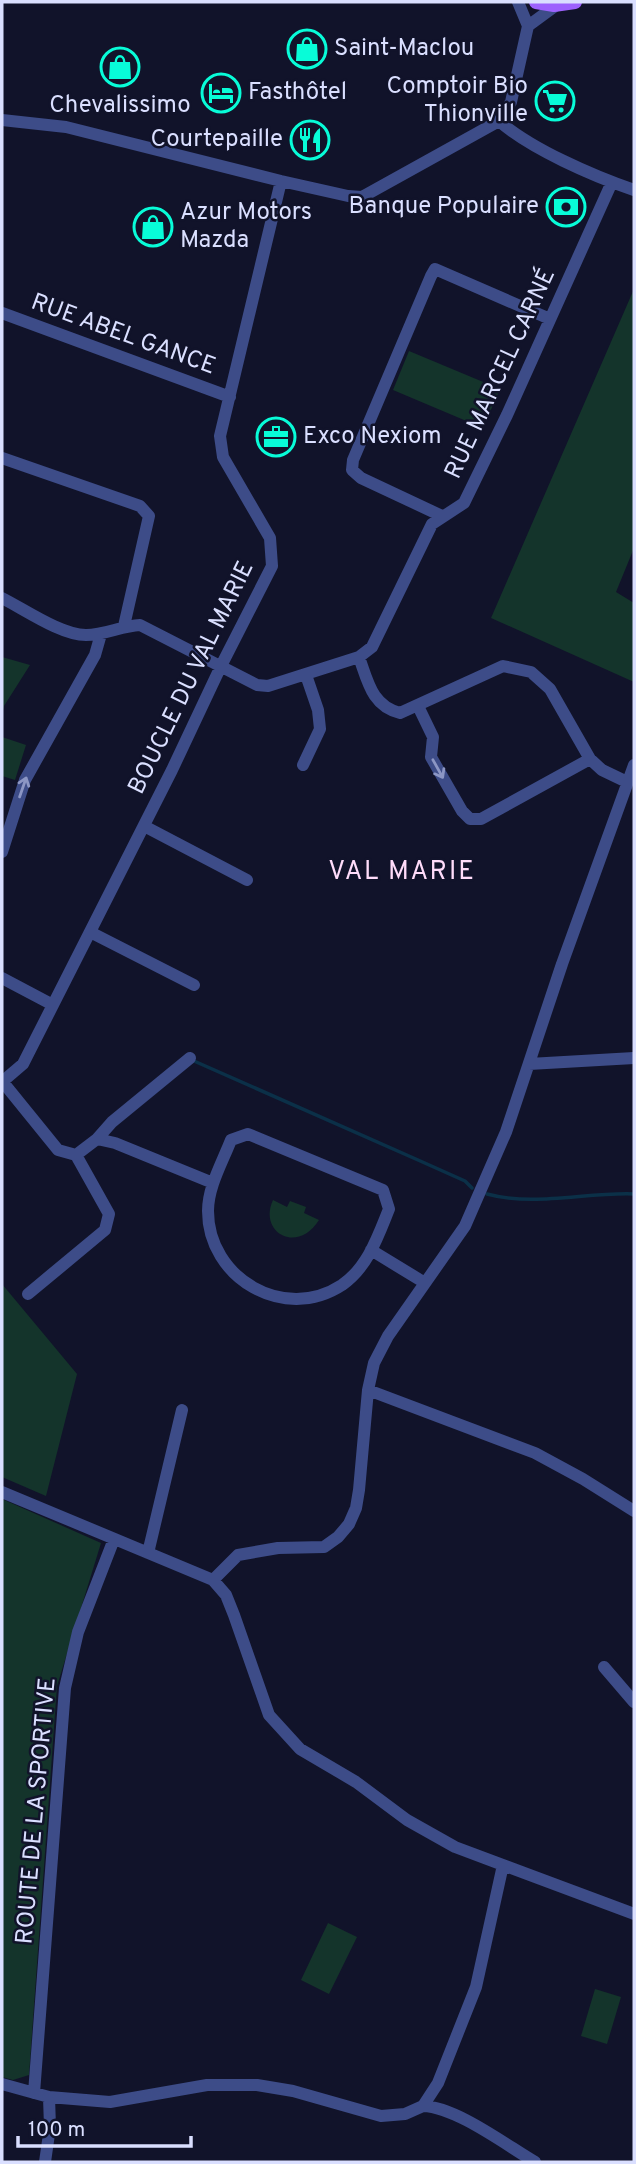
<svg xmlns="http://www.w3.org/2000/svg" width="636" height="2164" viewBox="0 0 636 2164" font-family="Overpass,sans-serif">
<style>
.green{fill:#14342b}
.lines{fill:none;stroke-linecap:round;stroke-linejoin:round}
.stream{stroke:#0b3048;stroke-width:3.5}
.minor{stroke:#3d4c88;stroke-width:12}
.major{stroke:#9d62fd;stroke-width:14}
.oneway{stroke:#8c96c4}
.labels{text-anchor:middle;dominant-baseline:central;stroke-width:5;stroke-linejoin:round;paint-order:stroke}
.poi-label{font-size:24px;fill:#dadfff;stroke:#11132a;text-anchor:start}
.street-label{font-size:24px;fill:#dadfff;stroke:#11132a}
.neighbourhood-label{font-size:26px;letter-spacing:2px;fill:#ffdcfa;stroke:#11132a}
</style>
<rect width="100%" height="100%" fill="#11132a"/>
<path class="green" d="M634,289V548L616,592L634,603V682L491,618Z
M409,351L500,389L483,428L393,390Z
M2,657L30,665L4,706L2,715Z
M2,737L26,745L15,780L2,776Z
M273,1200L287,1207L290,1201L306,1207L304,1213L319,1220C297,1255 258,1232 273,1200Z
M2,1284L77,1374L46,1496L2,1477Z
M2,1499L101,1543L57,1686L29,2075L13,2080L2,2077Z
M328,1923L357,1937L329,1994L301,1980Z
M595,1989L621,1997L607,2044L581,2036Z"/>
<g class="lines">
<path class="stream" d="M194,1061L418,1160L465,1181L472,1188
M487,1194C535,1207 586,1192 634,1194"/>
<path class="minor" d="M528,26L558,4
M2,120L66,127L281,181L348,196L362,197L499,121L511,102L528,26L518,2
M499,121C531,149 593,176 634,190
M2,313L230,397
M2,458L140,506L149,516L124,626
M442,516L361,478L352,470L353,460L431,276L435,269L550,319
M2,598C24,609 61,635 86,635C105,635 121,626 140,625L257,685L268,686L359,657L372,647L432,524L464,503L507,415L612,182
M359,657C368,682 372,706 400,713L503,666L531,672L550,689L590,759L602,770L627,782
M418,706L433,737L431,757L462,811L470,819H481L590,759
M303,765L320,729L318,710L306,675
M144,826L247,880
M2,852L25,780L95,655L101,634
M90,932L194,985
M2,978L53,1005
M529,1064L634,1058
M2,1081L58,1150L76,1155L97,1139L115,1143L213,1183
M2,1082L23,1064L172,770L221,666L272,566L270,538L223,457L220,436L281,181
M248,1134L383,1190L389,1209C378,1236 368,1267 342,1285C284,1323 208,1278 208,1211C208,1187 222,1163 231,1140Z
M97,1139L112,1122L190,1058
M371,1250L425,1283
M28,1294L105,1230L109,1214L76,1155
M368,1390L535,1453L583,1479L634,1511
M2,1492L213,1580L226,1595L234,1615L269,1715L300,1749L356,1782L407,1820L455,1847L634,1914
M148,1553L182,1410
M213,1580L238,1555L278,1548L324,1547L338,1537L349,1524L356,1508L359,1490L368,1390L374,1363L388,1336L465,1226L506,1132L562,964L634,765
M604,1667L634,1702
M2,2084L49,2097L110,2102L207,2085H257L293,2091L381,2116L405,2114L423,2106L438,2083L476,1987L503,1865
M34,2093L65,1688L78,1632L114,1539
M423,2106C456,2107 506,2145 535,2162
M45,2162L50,2127L49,2097"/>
<path class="major" d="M536,2L554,5L575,2"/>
</g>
<defs><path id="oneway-shaft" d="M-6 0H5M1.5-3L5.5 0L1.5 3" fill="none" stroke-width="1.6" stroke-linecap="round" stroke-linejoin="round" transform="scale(1.75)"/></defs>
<g class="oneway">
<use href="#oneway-shaft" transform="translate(438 769) rotate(61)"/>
<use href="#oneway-shaft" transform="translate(23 787) rotate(-71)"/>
</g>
<defs>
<symbol id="shop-ring" viewBox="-11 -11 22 22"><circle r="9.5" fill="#11132a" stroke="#08fcd8" stroke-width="1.5"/><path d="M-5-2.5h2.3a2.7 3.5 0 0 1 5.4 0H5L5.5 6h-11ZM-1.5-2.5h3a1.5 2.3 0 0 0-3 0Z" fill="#08fcd8"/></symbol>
<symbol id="hotel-ring" viewBox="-11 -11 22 22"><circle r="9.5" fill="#11132a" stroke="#08fcd8" stroke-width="1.5"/><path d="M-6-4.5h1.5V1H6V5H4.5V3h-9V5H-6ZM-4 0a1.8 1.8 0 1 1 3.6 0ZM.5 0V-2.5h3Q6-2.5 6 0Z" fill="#08fcd8"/></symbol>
<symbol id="supermarket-ring" viewBox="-11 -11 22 22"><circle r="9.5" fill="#11132a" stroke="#08fcd8" stroke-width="1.5"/><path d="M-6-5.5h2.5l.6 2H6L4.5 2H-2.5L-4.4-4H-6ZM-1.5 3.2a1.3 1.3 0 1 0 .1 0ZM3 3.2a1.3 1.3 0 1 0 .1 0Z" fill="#08fcd8"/></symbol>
<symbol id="restaurant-ring" viewBox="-11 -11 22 22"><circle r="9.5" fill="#11132a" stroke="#08fcd8" stroke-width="1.5"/><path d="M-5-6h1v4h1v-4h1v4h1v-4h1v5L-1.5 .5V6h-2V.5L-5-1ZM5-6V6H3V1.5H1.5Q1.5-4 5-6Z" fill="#08fcd8"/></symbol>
<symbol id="bank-ring" viewBox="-11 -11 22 22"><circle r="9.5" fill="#11132a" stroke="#08fcd8" stroke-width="1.5"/><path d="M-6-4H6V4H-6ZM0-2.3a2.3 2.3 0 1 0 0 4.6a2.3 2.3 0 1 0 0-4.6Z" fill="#08fcd8"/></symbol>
<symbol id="office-ring" viewBox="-11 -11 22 22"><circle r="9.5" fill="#11132a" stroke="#08fcd8" stroke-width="1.5"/><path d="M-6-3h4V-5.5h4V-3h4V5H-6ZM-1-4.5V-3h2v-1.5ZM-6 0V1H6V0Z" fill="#08fcd8"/></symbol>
</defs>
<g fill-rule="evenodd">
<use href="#shop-ring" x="285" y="27" width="44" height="44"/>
<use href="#shop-ring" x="98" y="45" width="44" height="44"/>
<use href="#hotel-ring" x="199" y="71" width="44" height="44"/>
<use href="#supermarket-ring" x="533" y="79" width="44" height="44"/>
<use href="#restaurant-ring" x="288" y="118" width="44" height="44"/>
<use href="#bank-ring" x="544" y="185" width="44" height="44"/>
<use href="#shop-ring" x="131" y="205" width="44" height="44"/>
<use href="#office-ring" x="254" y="415" width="44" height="44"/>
</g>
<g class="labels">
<g class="poi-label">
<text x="334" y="49">Saint-Maclou</text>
<text x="528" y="87" text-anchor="end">Comptoir Bio<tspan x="528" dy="28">Thionville</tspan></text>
<text x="248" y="93">Fasthôtel</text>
<text x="120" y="106" text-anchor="middle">Chevalissimo</text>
<text x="283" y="140" text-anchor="end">Courtepaille</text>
<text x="539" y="207" text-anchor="end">Banque Populaire</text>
<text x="180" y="213">Azur Motors<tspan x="180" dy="28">Mazda</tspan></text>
<text x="303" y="437">Exco Nexiom</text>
</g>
<g class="street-label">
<text transform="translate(123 335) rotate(20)">RUE ABEL GANCE</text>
<text transform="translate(501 374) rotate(-65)">RUE MARCEL CARNÉ</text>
<text transform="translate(192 678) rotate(-64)">BOUCLE DU VAL MARIE</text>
<text transform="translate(37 1811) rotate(-85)">ROUTE DE LA SPORTIVE</text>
</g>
<g class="neighbourhood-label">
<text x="402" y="872">VAL MARIE</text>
</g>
</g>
<rect width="636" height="2164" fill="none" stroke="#dadfff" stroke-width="7"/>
<path d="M18 2136v10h173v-10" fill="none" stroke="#dadfff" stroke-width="3.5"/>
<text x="28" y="2136" font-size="21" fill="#dadfff" stroke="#11132a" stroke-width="5" paint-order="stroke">100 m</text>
</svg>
